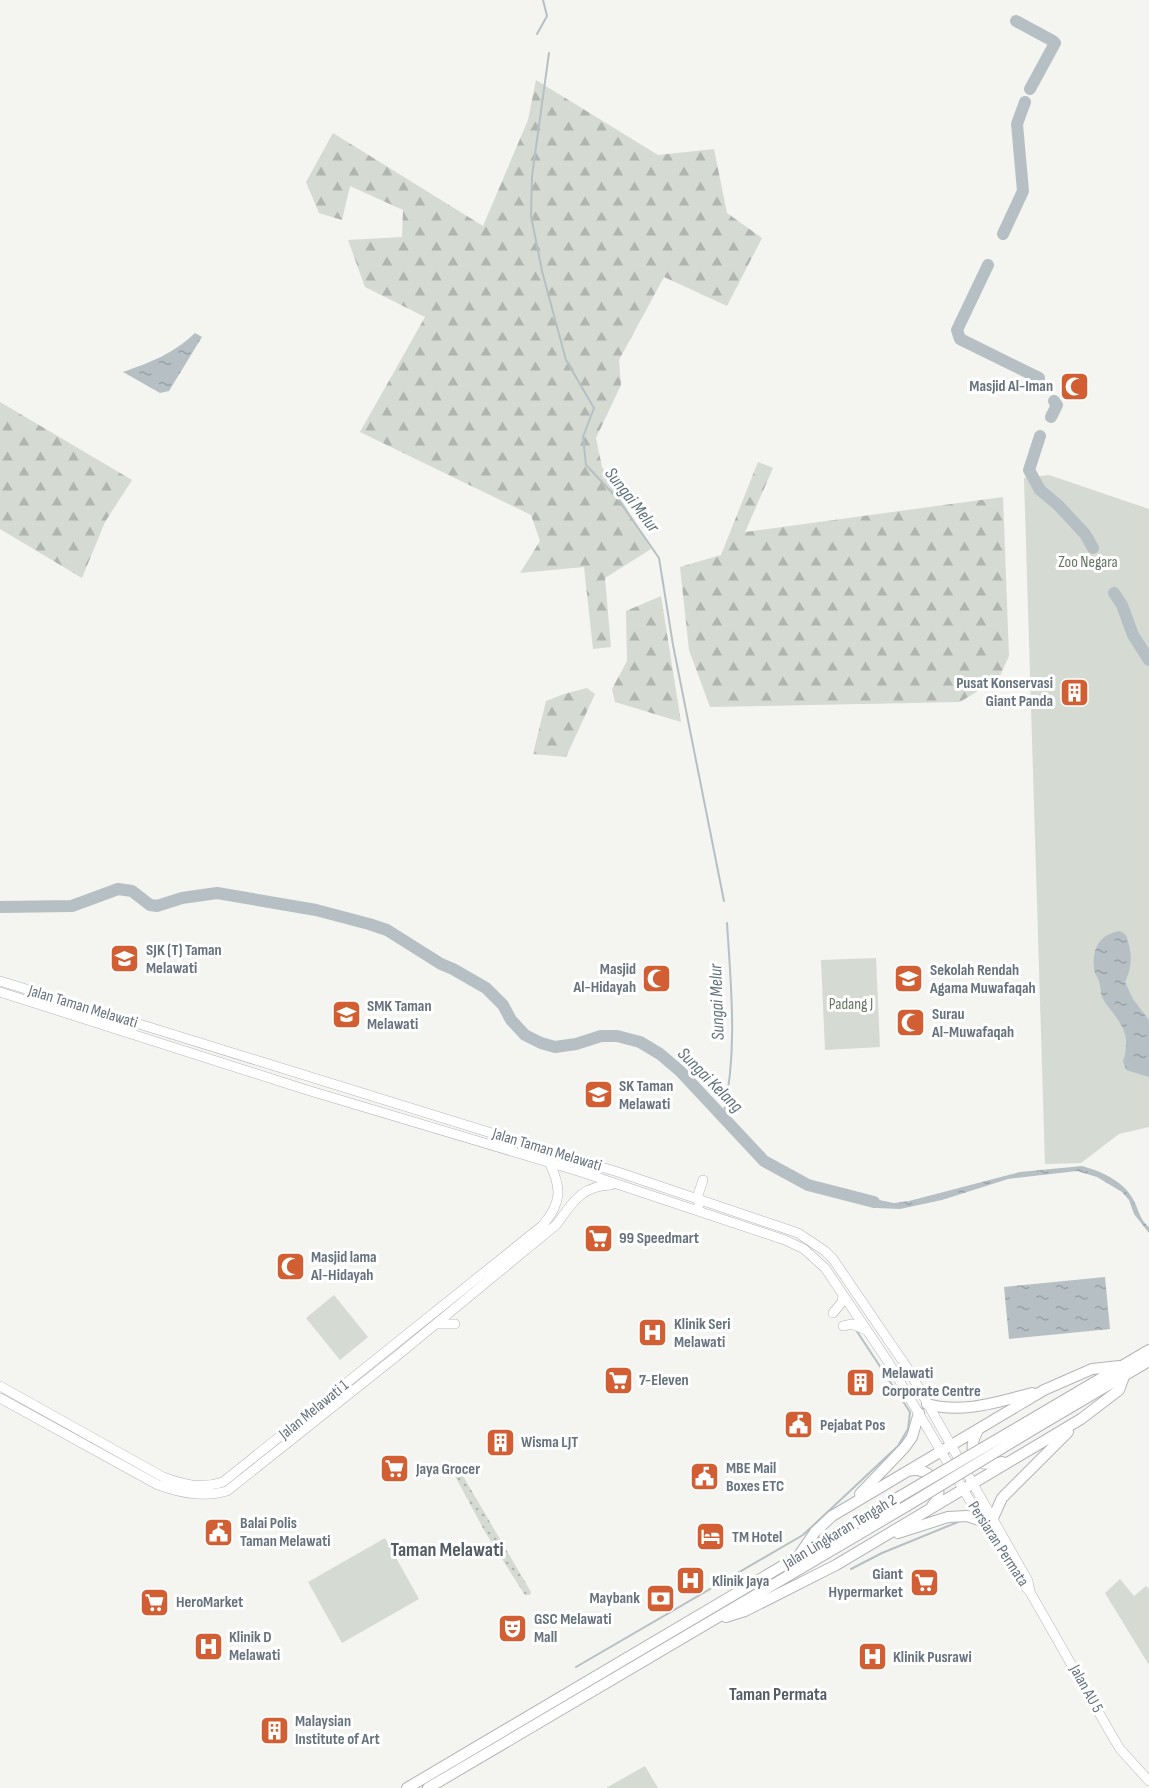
<svg xmlns="http://www.w3.org/2000/svg" width="1149" height="1788" viewBox="0 0 1149 1788" font-family="'Sofia Sans Condensed',sans-serif">
<style>
.grass{fill:url(#grass-dots)}
.forest{fill:url(#forest-firs)}
.park{fill:#d5dad2}
.water{fill:url(#water-ripples)}
.lines{fill:none;stroke-linecap:round;stroke-linejoin:round}
.stream{stroke:#b6c0c4;stroke-width:2}
.river{stroke:#b6c0c4;stroke-width:12}
.secondary-casing{stroke:#b2b6ba;stroke-width:10}
.highway-casing{stroke:#b2b5b8;stroke-width:12}
.secondary{stroke:#fff;stroke-width:9}
.highway{stroke:#fff;stroke-width:10}
.highway-bridge-casing{stroke:#b2b5b8;stroke-width:12;stroke-linecap:butt}
.highway-bridge{stroke:#fff;stroke-width:10}
.labels{text-anchor:middle;dominant-baseline:central;stroke-width:6;stroke-linejoin:round;paint-order:stroke}
.poi-label{font-size:16px;font-weight:bold;fill:#66727e;stroke:#fff;text-anchor:start}
.park-label{font-size:16px;fill:#677664;stroke:#fff}
.street-label{font-size:16px;fill:#66727e;stroke:#fff}
.water-label{font-size:18px;font-style:italic;fill:#61737c;stroke:#fff}
.neighbourhood-label{font-size:18px;font-weight:bold;fill:#535c64;stroke:#fff}
.quarter-label{font-size:20px;font-weight:bold;fill:#535c64;stroke:#fff}
</style>
<defs>
<pattern id="grass-dots" width="8" height="8" patternUnits="userSpaceOnUse" patternTransform="scale(1.5)"><rect width="8" height="8" fill="#d5dad2"/><path d="M2 2h.1M6 6h.1" fill="none" stroke="#b1b5b0" stroke-width="1.8" stroke-linecap="round"/></pattern>
<pattern id="forest-firs" width="22" height="20" patternUnits="userSpaceOnUse" patternTransform="scale(1.5)"><rect width="22" height="20" fill="#d5dad2"/><path d="M5 1l3.5 6h-7zM16 11l3.5 6h-7z" fill="#b1b5b0"/></pattern>
<pattern id="water-ripples" width="26" height="14" patternUnits="userSpaceOnUse" patternTransform="scale(1.5)"><rect width="26" height="14" fill="#b6c0c4"/><path d="M2 4q2-2 4 0t4 0M15 11q2-2 4 0t4 0" fill="none" stroke="#98a0a4"/></pattern>
</defs>
<rect width="100%" height="100%" fill="#f4f4f0"/>
<path class="grass" d="M456,1464L531,1592L530,1595H525L521,1589L485,1532L455,1476L452,1467Z"/>
<path class="forest" d="M536,80L658,155L714,149L727,213L762,238L727,306L664,277L619,360L621,385L596,438L602,467L651,549L605,578L611,647L593,649L584,567L520,573L540,541L531,515L360,432L425,317L365,287L348,240L402,237L403,210L350,186L342,220L319,213L306,182L333,133L483,226L528,120Z
M0,402L132,480L105,522L82,578L0,529Z
M758,462L773,468L745,532L1003,497L1009,656L999,678L960,702L710,707L689,650L680,567L721,555Z
M661,596L681,722L615,702L612,689L627,661L626,611Z
M587,688L595,694L566,757L533,754L546,701L564,694Z"/>
<path class="park" d="M1049,475L1149,509V1127L1119,1134L1081,1163L1045,1164L1024,478Z
M876,958L880,1047L825,1050L821,960Z
M334,1295L368,1337L340,1360L306,1318Z
M385,1538L419,1599L342,1643L308,1582Z
M1120,1579L1134,1596L1146,1586L1149,1589V1665L1105,1593Z
M645,1766L658,1788H606Z"/>
<path class="water" d="M195,333L202,337L169,391L160,393L123,372C151,362 173,354 195,333Z
M1120,931L1126,935C1132,952 1133,965 1125,982L1133,999L1149,1020V1077L1126,1070L1123,1061C1126,1054 1127,1042 1125,1034C1121,1020 1110,1011 1103,999C1100,993 1101,987 1099,981C1097,976 1094,973 1094,968C1092,948 1100,934 1120,931Z
M1082,1166C1103,1172 1126,1182 1135,1203C1139,1212 1141,1221 1149,1227V1233L1134,1214L1129,1200L1122,1192L1097,1177L1077,1171L1008,1179L942,1200L900,1209L877,1208L860,1201V1196L894,1203L909,1201L1020,1172Z
M1105,1277L1110,1329L1009,1339L1004,1287Z"/>
<g class="lines">
<path class="stream" d="M537,34L547,16L543,0
M549,53L532,176L531,216L542,271L566,360L594,408L583,437L586,465L618,499L659,558L673,645L724,901
M723,1116C738,1053 731,987 727,923
M851,1569L882,1553L958,1522
M576,1667L803,1535L898,1446L908,1429L910,1412L856,1330"/>
<path class="river" d="M1016,21L1053,41L1055,43L1030,89
M1003,234L1023,191L1017,124L1025,102
M988,265L957,330L960,339L1039,378
M1051,417L1057,405L1054,401
M1040,436L1029,470L1040,490L1058,505L1085,534L1093,548
M1114,593L1122,605L1133,635L1149,660
M0,907L72,906L118,889L132,891L150,905L157,906L182,898L217,893L316,910L369,924L387,930L441,964L453,969L486,988L503,1005L511,1020L525,1035L541,1043L555,1047L576,1044L601,1036H617L640,1042L660,1054L680,1071L764,1161L808,1185L874,1202"/>
<defs>
<path id="secondary" d="M0,981L621,1173L798,1233L825,1251L833,1259L908,1369L1028,1581L1030,1592
M0,992L307,1090L578,1171L785,1240L804,1249L825,1268L889,1363L982,1521L1023,1584L1030,1592L1111,1734L1120,1749L1149,1781
M699,1205L698,1195L703,1180
M833,1313L842,1302L843,1295
M436,1324H455
M843,1326L852,1324L866,1330
M0,1386L163,1477C184,1485 202,1489 223,1482L542,1226C562,1203 562,1188 549,1162
M0,1398L158,1485C181,1493 203,1498 227,1491L398,1355L556,1225C573,1202 581,1186 611,1185"/>
<path id="highway" d="M927,1404C963,1414 997,1402 1032,1393
M1027,1422L1149,1350
M978,1430C966,1452 975,1470 1002,1462
M1032,1430L1149,1361
M908,1471C929,1465 949,1489 932,1506
M860,1494L905,1447L912,1437L919,1413
M993,1518L1002,1498L1068,1432
M898,1533L948,1517L967,1516L982,1521
M800,1554L815,1532L832,1516L1044,1390L1092,1369L1120,1366
M726,1617L745,1611L836,1565L1081,1419L1119,1390L1125,1374
M407,1788L899,1497
M428,1788L905,1507"/>
</defs>
<use href="#secondary" class="secondary-casing"/>
<use href="#highway" class="highway-casing"/>
<use href="#secondary" class="secondary"/>
<use href="#highway" class="highway"/>
<defs>
<path id="highway-bridge" d="M899,1497L1027,1422
M905,1507L1032,1430"/>
</defs>
<use href="#highway-bridge" class="highway-bridge-casing"/>
<use href="#highway-bridge" class="highway-bridge"/>
</g>
<defs>
<symbol id="mosque-square" viewBox="-11 -11 22 22"><rect x="-9" y="-9" width="18" height="18" rx="4" fill="#d25f33" stroke="#fff"/><path d="M3.5-4.9A6 6 0 1 0 3.5 4.9A5 5 0 1 1 3.5-4.9Z" fill="#fff"/></symbol>
<symbol id="building-square" viewBox="-11 -11 22 22"><rect x="-9" y="-9" width="18" height="18" rx="4" fill="#d25f33" stroke="#fff"/><path d="M-4-6H4V6H1V3H-1V6H-4ZM-2.5-4.3h1.7v1.8h-1.7ZM.8-4.3h1.7v1.8H.8ZM-2.5-1h1.7V.8h-1.7ZM.8-1h1.7V.8H.8Z" fill="#fff"/></symbol>
<symbol id="school-square" viewBox="-11 -11 22 22"><rect x="-9" y="-9" width="18" height="18" rx="4" fill="#d25f33" stroke="#fff"/><path d="M0-5L7-2L0 1L-7-2ZM-4 1L0 2.5L4 1V4Q0 6-4 4Z" fill="#fff"/></symbol>
<symbol id="supermarket-square" viewBox="-11 -11 22 22"><rect x="-9" y="-9" width="18" height="18" rx="4" fill="#d25f33" stroke="#fff"/><path d="M-6-5.5h2.5l.6 2H6L4.5 2H-2.5L-4.4-4H-6ZM-1.5 3.2a1.3 1.3 0 1 0 .1 0ZM3 3.2a1.3 1.3 0 1 0 .1 0Z" fill="#fff"/></symbol>
<symbol id="hospital-square" viewBox="-11 -11 22 22"><rect x="-9" y="-9" width="18" height="18" rx="4" fill="#d25f33" stroke="#fff"/><path d="M-5-5h3v3.5h4V-5h3V5h-3V1.5h-4V5h-3Z" fill="#fff"/></symbol>
<symbol id="civic-square" viewBox="-11 -11 22 22"><rect x="-9" y="-9" width="18" height="18" rx="4" fill="#d25f33" stroke="#fff"/><path d="M-.6-6.5H3V-4.5H.6V-3L4-1V1h2V6H-6V1h2V-1L-.6-3ZM-1.2 2.5V6h2.4V2.5Z" fill="#fff"/></symbol>
<symbol id="hotel-square" viewBox="-11 -11 22 22"><rect x="-9" y="-9" width="18" height="18" rx="4" fill="#d25f33" stroke="#fff"/><path d="M-6-4.5h1.5V1H6V5H4.5V3h-9V5H-6ZM-4 0a1.8 1.8 0 1 1 3.6 0ZM.5 0V-2.5h3Q6-2.5 6 0Z" fill="#fff"/></symbol>
<symbol id="bank-square" viewBox="-11 -11 22 22"><rect x="-9" y="-9" width="18" height="18" rx="4" fill="#d25f33" stroke="#fff"/><path d="M-6-4H6V4H-6ZM0-2.3a2.3 2.3 0 1 0 0 4.6a2.3 2.3 0 1 0 0-4.6Z" fill="#fff"/></symbol>
<symbol id="theatre-square" viewBox="-11 -11 22 22"><rect x="-9" y="-9" width="18" height="18" rx="4" fill="#d25f33" stroke="#fff"/><path d="M-5-5.5Q0-4 5-5.5V0Q5 5 0 6Q-5 5-5 0ZM-3.3-2.5H-1v1.5H-3.3ZM1-2.5H3.3v1.5H1ZM-2.8 1Q0 5.5 2.8 1Z" fill="#fff"/></symbol>
</defs>
<g fill-rule="evenodd">
<use href="#mosque-square" x="1058" y="370" width="33" height="33"/>
<use href="#building-square" x="1058" y="676" width="33" height="33"/>
<use href="#school-square" x="108" y="942" width="33" height="33"/>
<use href="#mosque-square" x="640" y="962" width="33" height="33"/>
<use href="#school-square" x="892" y="962" width="33" height="33"/>
<use href="#school-square" x="330" y="998" width="33" height="33"/>
<use href="#mosque-square" x="894" y="1006" width="33" height="33"/>
<use href="#school-square" x="582" y="1078" width="33" height="33"/>
<use href="#supermarket-square" x="582" y="1222" width="33" height="33"/>
<use href="#mosque-square" x="274" y="1250" width="33" height="33"/>
<use href="#hospital-square" x="636" y="1316" width="33" height="33"/>
<use href="#supermarket-square" x="602" y="1364" width="33" height="33"/>
<use href="#building-square" x="844" y="1366" width="33" height="33"/>
<use href="#civic-square" x="782" y="1408" width="33" height="33"/>
<use href="#building-square" x="484" y="1426" width="33" height="33"/>
<use href="#supermarket-square" x="378" y="1452" width="33" height="33"/>
<use href="#civic-square" x="688" y="1460" width="33" height="33"/>
<use href="#civic-square" x="202" y="1516" width="33" height="33"/>
<use href="#hotel-square" x="694" y="1520" width="33" height="33"/>
<use href="#hospital-square" x="674" y="1564" width="33" height="33"/>
<use href="#supermarket-square" x="908" y="1566" width="33" height="33"/>
<use href="#bank-square" x="644" y="1582" width="33" height="33"/>
<use href="#supermarket-square" x="138" y="1586" width="33" height="33"/>
<use href="#theatre-square" x="496" y="1612" width="33" height="33"/>
<use href="#hospital-square" x="192" y="1630" width="33" height="33"/>
<use href="#hospital-square" x="856" y="1640" width="33" height="33"/>
<use href="#building-square" x="258" y="1714" width="33" height="33"/>
</g>
<g class="labels">
<g class="poi-label">
<text x="1053" y="386" text-anchor="end">Masjid Al-Iman</text>
<text x="1053" y="683" text-anchor="end">Pusat Konservasi<tspan x="1053" dy="18">Giant Panda</tspan></text>
<text x="146" y="950">SJK (T) Taman<tspan x="146" dy="18">Melawati</tspan></text>
<text x="636" y="969" text-anchor="end">Masjid<tspan x="636" dy="18">Al-Hidayah</tspan></text>
<text x="930" y="970">Sekolah Rendah<tspan x="930" dy="18">Agama Muwafaqah</tspan></text>
<text x="367" y="1006">SMK Taman<tspan x="367" dy="18">Melawati</tspan></text>
<text x="932" y="1014">Surau<tspan x="932" dy="18">Al-Muwafaqah</tspan></text>
<text x="619" y="1086">SK Taman<tspan x="619" dy="18">Melawati</tspan></text>
<text x="619" y="1238">99 Speedmart</text>
<text x="311" y="1257">Masjid lama<tspan x="311" dy="18">Al-Hidayah</tspan></text>
<text x="674" y="1324">Klinik Seri<tspan x="674" dy="18">Melawati</tspan></text>
<text x="882" y="1373">Melawati<tspan x="882" dy="18">Corporate Centre</tspan></text>
<text x="639" y="1380">7-Eleven</text>
<text x="820" y="1425">Pejabat Pos</text>
<text x="521" y="1442">Wisma LJT</text>
<text x="726" y="1468">MBE Mail<tspan x="726" dy="18">Boxes ETC</tspan></text>
<text x="416" y="1469">Jaya Grocer</text>
<text x="240" y="1523">Balai Polis<tspan x="240" dy="18">Taman Melawati</tspan></text>
<text x="732" y="1537">TM Hotel</text>
<text x="903" y="1574" text-anchor="end">Giant<tspan x="903" dy="18">Hypermarket</tspan></text>
<text x="712" y="1581">Klinik Jaya</text>
<text x="640" y="1598" text-anchor="end">Maybank</text>
<text x="176" y="1602">HeroMarket</text>
<text x="534" y="1619">GSC Melawati<tspan x="534" dy="18">Mall</tspan></text>
<text x="229" y="1637">Klinik D<tspan x="229" dy="18">Melawati</tspan></text>
<text x="893" y="1657">Klinik Pusrawi</text>
<text x="295" y="1721">Malaysian<tspan x="295" dy="18">Institute of Art</tspan></text>
</g>
<g class="park-label">
<text x="1088" y="562">Zoo Negara</text>
<text x="851" y="1004">Padang J</text>
</g>
<g class="street-label">
<text transform="translate(83 1007) rotate(17)">Jalan Taman Melawati</text>
<text transform="translate(547 1150) rotate(17)">Jalan Taman Melawati</text>
<text transform="translate(314 1410) rotate(-39)">Jalan Melawati 1</text>
<text transform="translate(840 1532) rotate(-31)">Jalan Lingkaran Tengah 2</text>
<text transform="translate(998 1544) rotate(57)">Persiaran Permata</text>
<text transform="translate(1086 1689) rotate(61)">Jalan AU 5</text>
</g>
<g class="water-label">
<text transform="translate(632 500) rotate(52)">Sungai Melur</text>
<text transform="translate(717 1002) rotate(-92)">Sungai Melur</text>
<text transform="translate(710 1080) rotate(45)">Sungai Kelang</text>
</g>
<g class="neighbourhood-label">
<text x="778" y="1694">Taman Permata</text>
</g>
<g class="quarter-label">
<text x="447" y="1550">Taman Melawati</text>
</g>
</g>
</svg>
